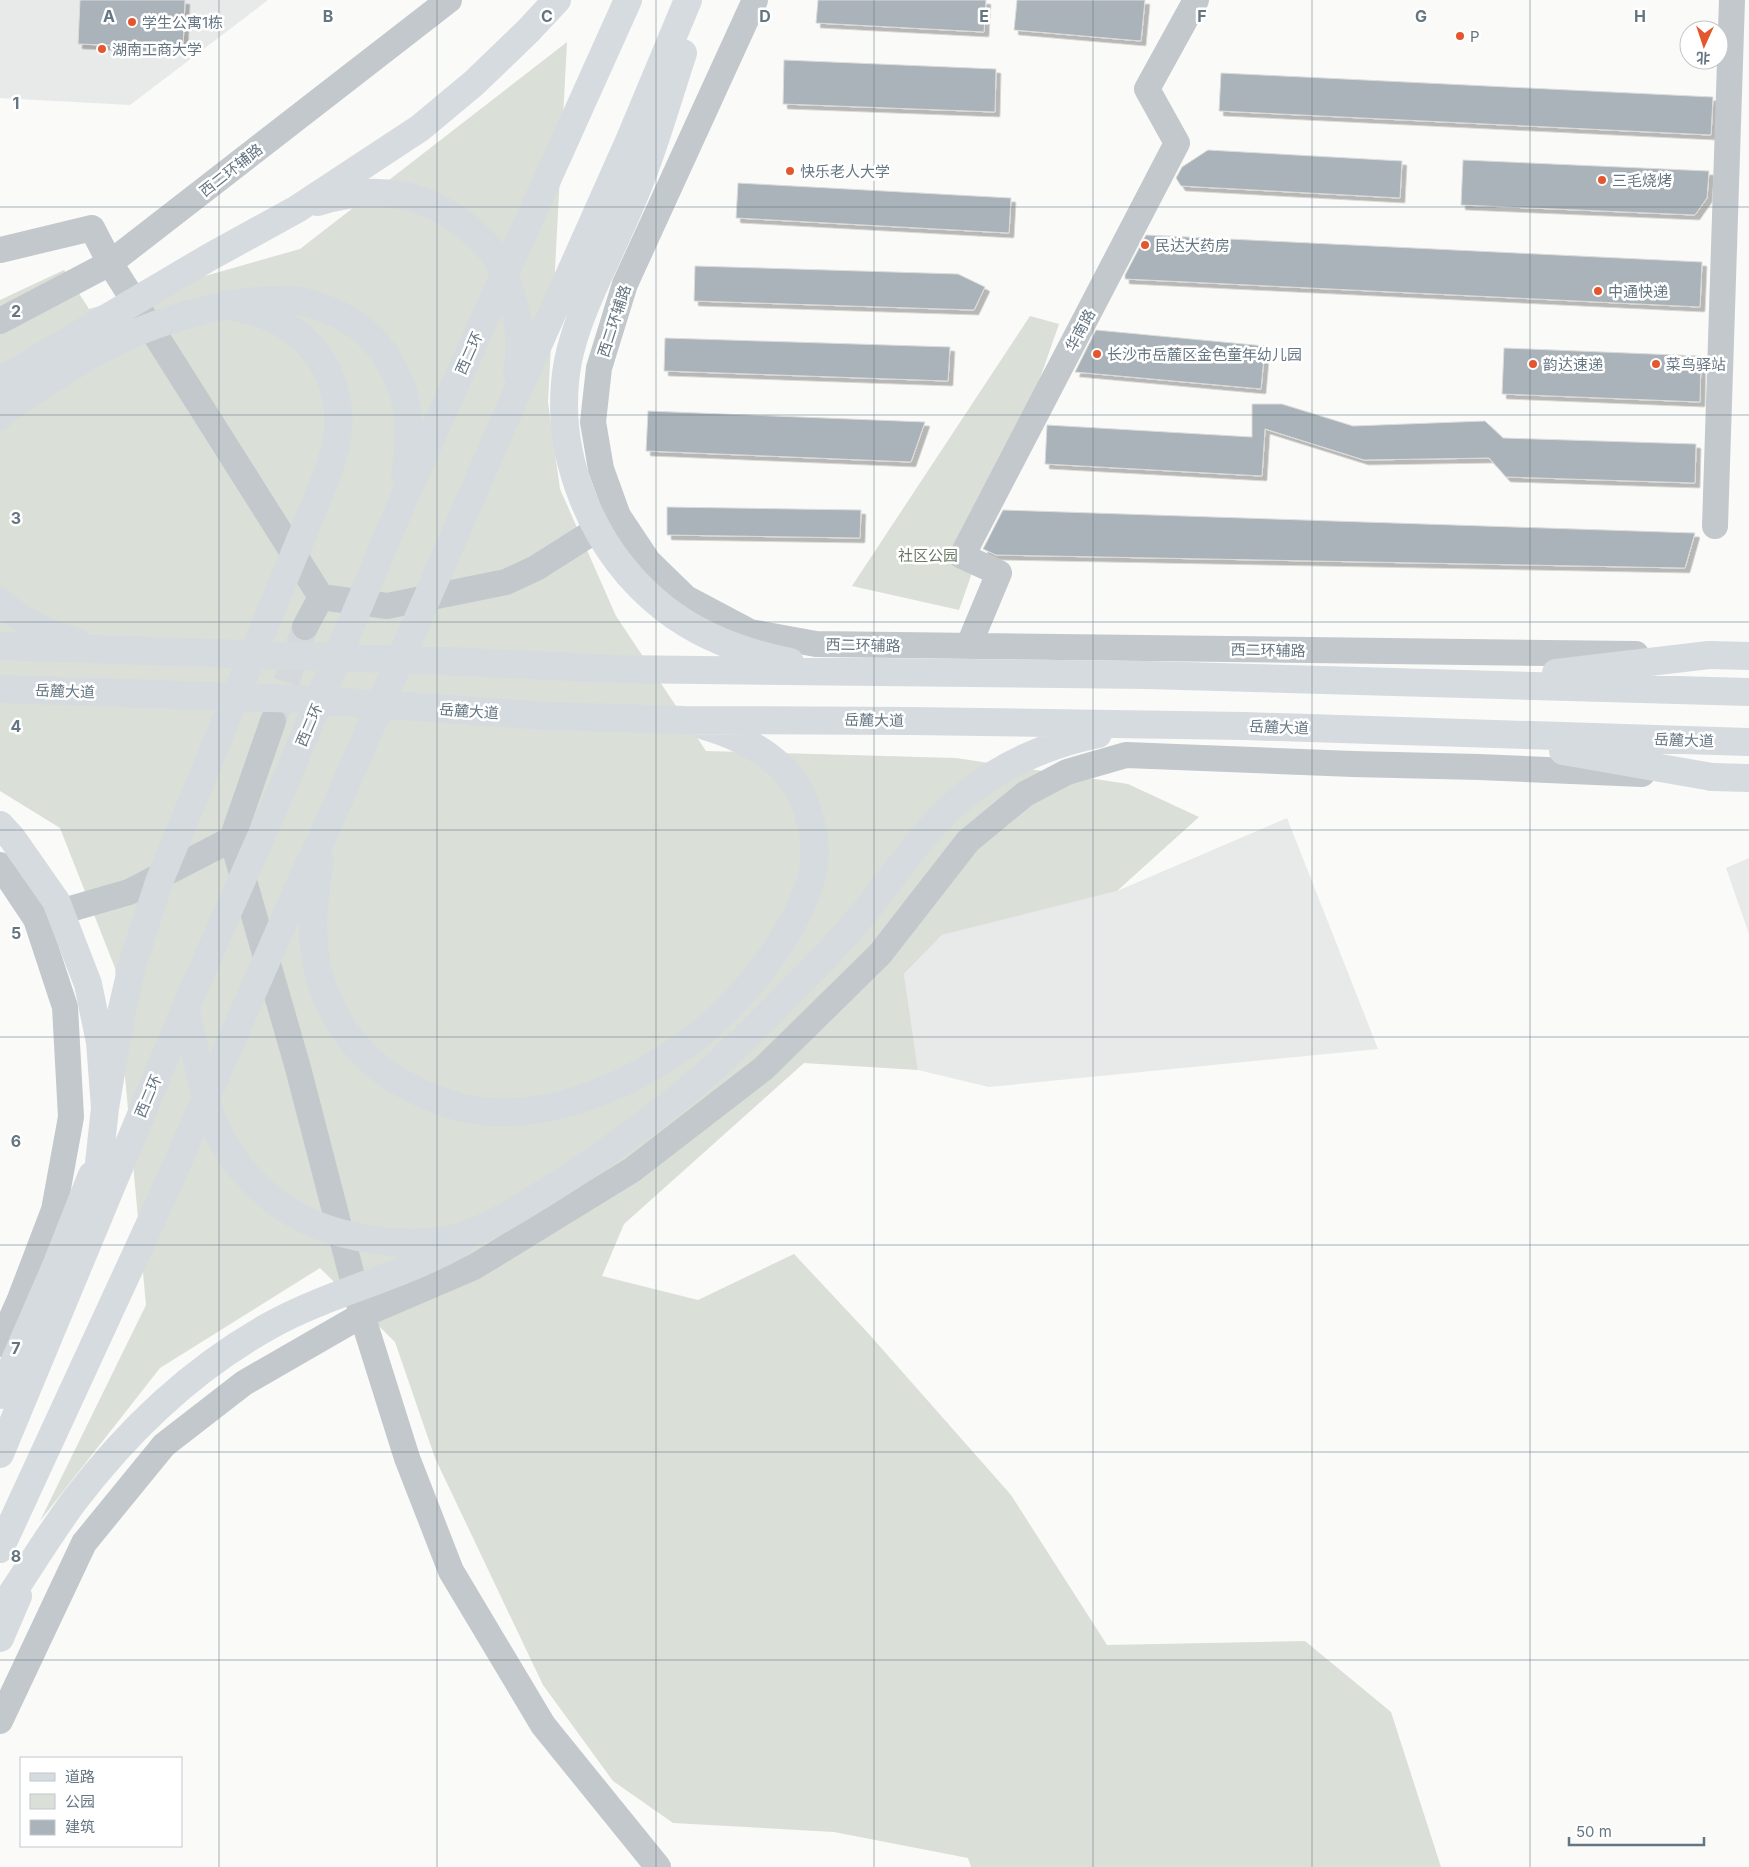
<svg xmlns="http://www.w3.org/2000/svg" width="1749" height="1867" viewBox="0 0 1749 1867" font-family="Inter,'Noto Sans SC',sans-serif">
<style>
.built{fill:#e8e9e9}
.green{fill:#dadfd7}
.building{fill:#aab3b9;stroke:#dcdcda;filter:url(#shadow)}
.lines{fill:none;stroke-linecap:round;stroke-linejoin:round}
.minor-tunnel{stroke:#d5d9db;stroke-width:26;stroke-dasharray:26 13;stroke-linecap:butt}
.minor{stroke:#c3c8cc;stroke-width:26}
.major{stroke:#d6dbdf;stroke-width:28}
.highway{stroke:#d6dbdf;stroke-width:28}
.grid{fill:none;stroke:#657683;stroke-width:1;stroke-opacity:0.55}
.poi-dot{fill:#e4572e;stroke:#fff;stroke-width:2}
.labels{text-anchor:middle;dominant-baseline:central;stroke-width:5;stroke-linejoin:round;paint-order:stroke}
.poi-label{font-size:15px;fill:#657683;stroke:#fff;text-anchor:start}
.street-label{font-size:15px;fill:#657683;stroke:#fff}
.park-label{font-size:15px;fill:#687a64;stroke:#fff}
.grid-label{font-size:16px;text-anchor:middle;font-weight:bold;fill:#657683;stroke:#fff;stroke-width:5;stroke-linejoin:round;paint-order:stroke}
</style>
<defs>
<filter id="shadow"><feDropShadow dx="4.5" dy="4.5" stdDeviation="0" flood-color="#0004"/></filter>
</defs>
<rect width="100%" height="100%" fill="#fafaf8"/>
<path class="built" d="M0,0H268L130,105L0,98Z
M1287,818L1378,1049L989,1087L918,1070L904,974L942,935L1117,891Z
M1749,858V934L1726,868Z"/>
<path class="green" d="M567,42L548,402L560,489L616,616L706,751L956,758L1128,784L1199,817L1117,891L942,935L904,974L918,1070L804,1063L624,1224L602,1276L698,1300L794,1254L868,1333L1011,1495L1107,1645L1305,1641L1391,1712L1441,1867H971L968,1858L834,1832L673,1823L613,1781L543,1685L435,1458L395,1342L320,1268L160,1368L40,1521L146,1305L115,968L60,828L0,791V300L64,270L89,309L300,249Z
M1030,316L1059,324L959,610L852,586Z"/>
<path class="building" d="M80,0H185L183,48L78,44Z
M818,0H986L984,32L816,23Z
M1017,0H1145L1141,41L1014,30Z
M784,60L996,69L995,112L783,104Z
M1221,73L1713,97L1711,135L1219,111Z
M1208,150L1402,161L1400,198L1181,186L1176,178L1182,167Z
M1463,160L1709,171L1707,198L1695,215L1461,205Z
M738,183L1011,198L1009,233L736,218Z
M1146,235L1702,262L1700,307L1125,279V275Z
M695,266L958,274L985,287L974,310L694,301Z
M1096,330L1265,346L1261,389L1075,372Z
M665,338L950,347L948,381L664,371Z
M1504,348L1701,356L1700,402L1502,394Z
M1252,404H1282L1353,426L1485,421L1503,438L1696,444L1695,483L1506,477L1489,458L1364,460L1265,429L1262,476L1045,464L1047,425L1252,437Z
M648,411L925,422L911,462L646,451Z
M667,507L861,510L860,538L667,535Z
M1003,510L1695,533L1685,568L996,555L983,549Z"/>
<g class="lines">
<path class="minor-tunnel" d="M274,719L305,627"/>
<path class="minor" d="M755,0L625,284L599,368L593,422L601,469L618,516L648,561L686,598L750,632L816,644L1636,654
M0,250L92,228L110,263L321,597L387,606L506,582L536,568L615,518
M0,321L110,263L449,0
M1715,526L1732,0
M305,627L321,597
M968,647L999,573L962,556L1177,143L1147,89L1196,0
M273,721L232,839L298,1068L362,1315L407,1458L451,1571L543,1725L658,1867
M0,865L36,919L65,1007L71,1117L54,1210L20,1299L0,1344
M39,918L129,892L232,839
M0,1721L84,1543L164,1445L244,1383L362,1315L474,1267L632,1170L764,1068L880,954L968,841L1025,794L1067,772L1126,755L1353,764L1479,767L1642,774"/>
<path class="major" d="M1709,655L1749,656
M1712,777L1749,778"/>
<path class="highway" d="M683,53C669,95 657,138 641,179C628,213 612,246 597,279C585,306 574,332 568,361C551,453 592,552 665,609C701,637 745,653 790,662
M318,202C374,184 427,192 472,231C482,241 496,253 501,266C505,275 508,286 511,295C520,324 522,345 517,374
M0,381L208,258L297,209L420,128L474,83L528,31L557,0
M0,416L4,411C35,391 65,370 96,352C143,325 222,300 276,300C282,300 289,299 295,300C325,306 357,320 377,344C410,385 413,425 405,475
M0,602C22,621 48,634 76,642
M0,646L446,661L616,669L1147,675L1749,692
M1556,673L1709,655
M0,689L300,699L548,716L684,720L910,721L1244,726L1749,742
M1563,751L1712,777
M0,825L12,838L56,901L88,984L100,1042L105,1108L95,1200
M320,860C317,881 313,903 313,924C312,987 343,1048 398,1081C426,1097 457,1110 490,1112C560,1116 631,1084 687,1044C736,1008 792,941 810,882C816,864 816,842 811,824C808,811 804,798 797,787C778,755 739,736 705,726
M185,1009C190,1029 195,1049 199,1069C205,1093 209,1119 222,1140C248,1186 290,1220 341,1233C374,1242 412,1246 446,1240C483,1233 515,1211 546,1192C600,1158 653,1120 702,1078C740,1044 777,1006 813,969C832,950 850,930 867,909C897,872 923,831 959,800C998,766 1048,744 1098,734
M105,1108L122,1009L133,962L159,882L327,475C330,465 334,455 336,445C347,387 319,336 264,315C252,310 239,308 226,305
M0,1395L56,1266L92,1175
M0,1454L185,1009L285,782L400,507L628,0
M0,1549L165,1191L308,866L323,836L510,408L630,139L688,0
M0,1611C25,1575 48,1536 74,1501C128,1430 193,1368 271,1325C331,1292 399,1278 459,1244
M0,1638L18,1596"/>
</g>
<path class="grid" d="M219,0V1867M437,0V1867M656,0V1867M874,0V1867M1093,0V1867M1312,0V1867M1530,0V1867M0,207H1749M0,415H1749M0,622H1749M0,830H1749M0,1037H1749M0,1245H1749M0,1452H1749M0,1660H1749"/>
<g class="poi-dot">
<circle cx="132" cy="22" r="5"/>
<circle cx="1460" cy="36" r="5"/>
<circle cx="102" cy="49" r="5"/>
<circle cx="790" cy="171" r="5"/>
<circle cx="1602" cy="180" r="5"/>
<circle cx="1145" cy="245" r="5"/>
<circle cx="1598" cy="291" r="5"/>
<circle cx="1097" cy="354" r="5"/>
<circle cx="1533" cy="364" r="5"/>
<circle cx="1656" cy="364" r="5"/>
</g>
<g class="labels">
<g class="poi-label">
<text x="142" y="22">学生公寓1栋</text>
<text x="1470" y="36">P</text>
<text x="112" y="49">湖南工商大学</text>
<text x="800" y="171">快乐老人大学</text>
<text x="1612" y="180">三毛烧烤</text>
<text x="1155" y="245">民达大药房</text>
<text x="1608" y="291">中通快递</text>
<text x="1107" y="354">长沙市岳麓区金色童年幼儿园</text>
<text x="1543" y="364">韵达速递</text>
<text x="1666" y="364">菜鸟驿站</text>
</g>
<g class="street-label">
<text transform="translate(231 170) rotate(-38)">西二环辅路</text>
<text transform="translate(614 321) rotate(-72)">西二环辅路</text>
<text transform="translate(1080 330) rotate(-62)">华南路</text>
<text transform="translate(469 353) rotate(-66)">西二环</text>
<text transform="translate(863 645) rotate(1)">西二环辅路</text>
<text transform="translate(1268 650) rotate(1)">西二环辅路</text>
<text transform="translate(65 691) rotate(2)">岳麓大道</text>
<text transform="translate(469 711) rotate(4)">岳麓大道</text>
<text transform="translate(874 720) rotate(1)">岳麓大道</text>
<text transform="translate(309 725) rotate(-67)">西二环</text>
<text transform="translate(1279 727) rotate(2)">岳麓大道</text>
<text transform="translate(1684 740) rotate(2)">岳麓大道</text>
<text transform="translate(148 1096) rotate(-67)">西二环</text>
</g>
<g class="park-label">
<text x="928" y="555">社区公园</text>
</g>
</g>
<g class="grid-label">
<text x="109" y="22">A</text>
<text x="328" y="22">B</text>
<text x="547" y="22">C</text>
<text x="765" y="22">D</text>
<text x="984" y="22">E</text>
<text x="1202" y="22">F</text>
<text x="1421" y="22">G</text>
<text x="1640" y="22">H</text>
<text x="16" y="109">1</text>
<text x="16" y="317">2</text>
<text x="16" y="524">3</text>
<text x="16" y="732">4</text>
<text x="16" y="939">5</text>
<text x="16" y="1147">6</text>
<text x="16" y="1354">7</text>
<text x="16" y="1562">8</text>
</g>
<rect x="20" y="1757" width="162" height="90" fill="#ffffff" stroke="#c1c8cd"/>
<rect x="30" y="1773" width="25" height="8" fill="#d6dbdf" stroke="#c1c8cd"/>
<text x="65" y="1782" font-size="15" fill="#657683">道路</text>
<rect x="30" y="1794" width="25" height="15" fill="#dadfd7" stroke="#c1c8cd"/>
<text x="65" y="1807" font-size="15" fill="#657683">公园</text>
<rect x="30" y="1820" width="25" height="15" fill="#aab3b9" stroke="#c1c8cd"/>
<text x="65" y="1832" font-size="15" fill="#657683">建筑</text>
<g transform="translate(1704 45) rotate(183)"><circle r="24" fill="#ffffff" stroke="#c1c8cd"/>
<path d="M0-4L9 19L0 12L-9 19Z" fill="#e4572e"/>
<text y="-8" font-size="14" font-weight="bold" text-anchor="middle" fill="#657683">北</text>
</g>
<path d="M1569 1837v8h135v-8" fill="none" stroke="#657683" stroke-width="2.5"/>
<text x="1576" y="1837" font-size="15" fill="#657683" stroke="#ffffff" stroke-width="4" paint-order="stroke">50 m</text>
</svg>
